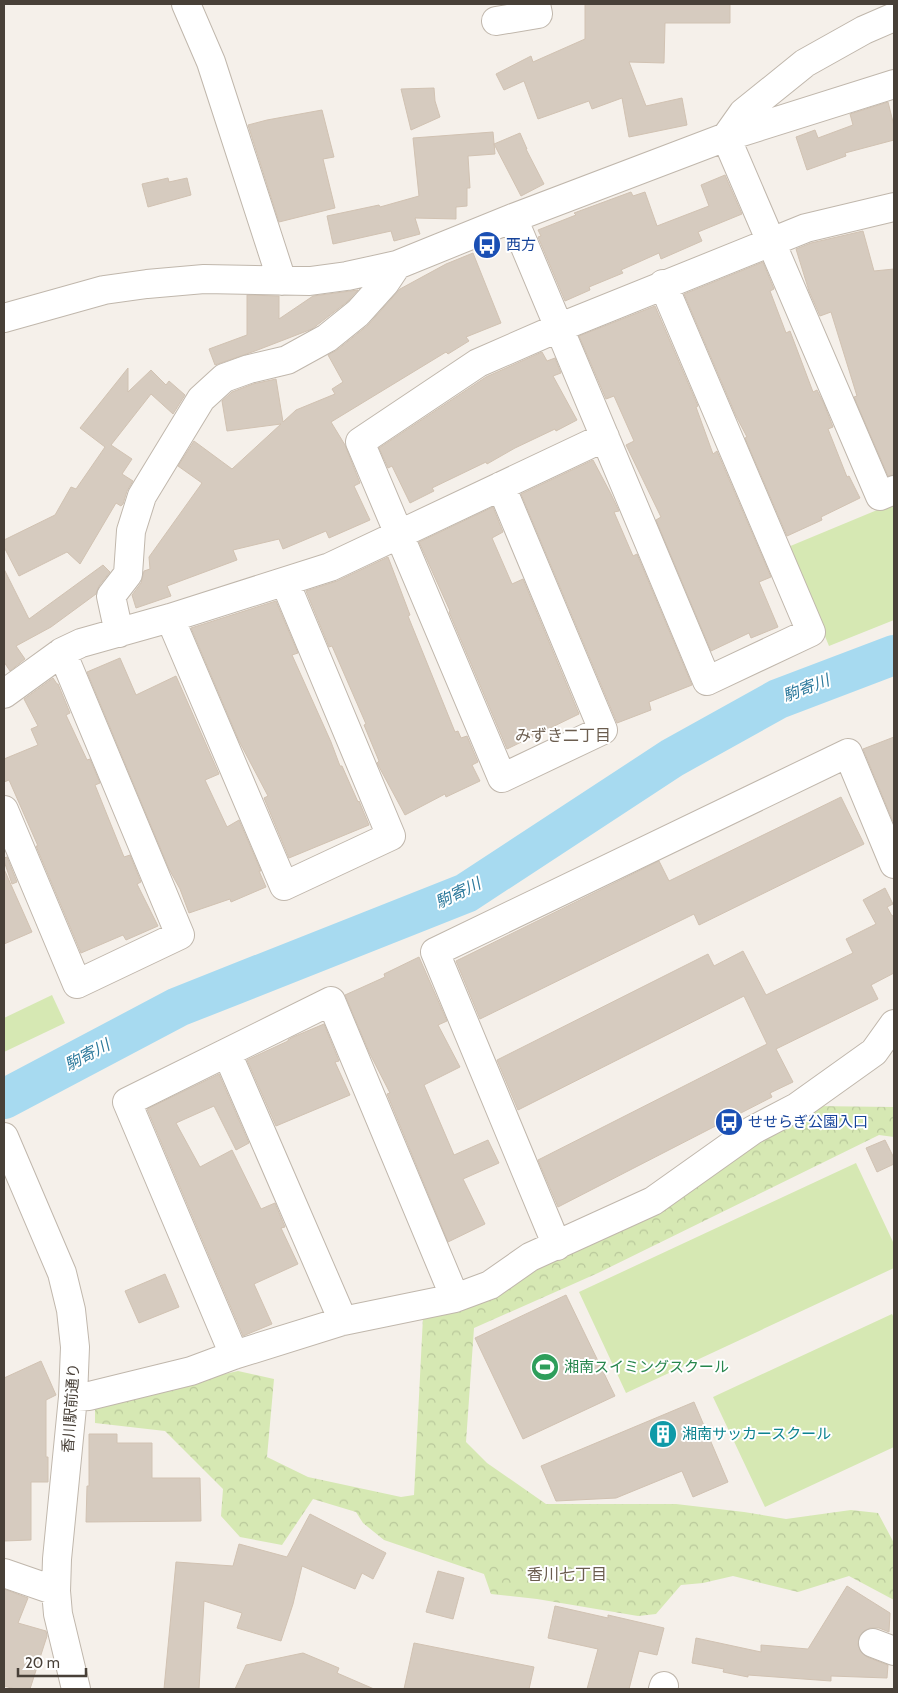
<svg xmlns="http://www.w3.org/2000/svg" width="898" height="1693" viewBox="0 0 898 1693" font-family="Cabin,'Noto Sans JP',sans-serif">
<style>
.forest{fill:url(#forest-crowns)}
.park{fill:#d6e8b3}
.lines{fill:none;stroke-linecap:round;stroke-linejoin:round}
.river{stroke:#a7daf0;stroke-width:40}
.building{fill:#d6cbbf;stroke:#d1c2b2}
.minor-casing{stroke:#c0b7ac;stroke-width:30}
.minor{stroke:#fff;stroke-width:28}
.labels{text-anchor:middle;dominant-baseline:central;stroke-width:4;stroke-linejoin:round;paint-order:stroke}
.transit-label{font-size:15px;fill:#164399;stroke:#fff;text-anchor:start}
.leisure-label{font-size:15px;fill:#27864d;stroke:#fff;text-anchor:start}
.street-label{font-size:15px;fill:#484038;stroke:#fff}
.culture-label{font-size:15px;fill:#0d838f;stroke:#fff;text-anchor:start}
.water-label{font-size:16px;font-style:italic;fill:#2c799c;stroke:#fff}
.neighbourhood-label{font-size:16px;fill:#6b5d4f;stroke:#fff}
</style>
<defs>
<pattern id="forest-crowns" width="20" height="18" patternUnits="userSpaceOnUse" patternTransform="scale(1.25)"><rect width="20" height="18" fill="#d6e8b3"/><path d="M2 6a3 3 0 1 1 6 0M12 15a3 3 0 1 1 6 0" fill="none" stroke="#b9c89b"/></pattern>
</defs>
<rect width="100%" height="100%" fill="#f5f0ea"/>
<path class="forest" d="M812,1106L894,1107V1137L879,1135L598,1273L474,1328L466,1442L487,1463L546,1504H676L744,1512L786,1519L851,1510L878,1513L894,1543V1600L849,1576L798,1592L733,1576L703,1583L681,1585L656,1614L638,1616L537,1599L491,1594L484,1574L384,1540L363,1523L356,1512L313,1499L282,1545L240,1537L221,1516L223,1489L165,1431L95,1423V1408L176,1385L238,1371L274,1379L267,1457L308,1477L401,1497L414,1495L423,1317Z"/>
<path class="park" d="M894,503V620L829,646L788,547Z
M52,995L65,1023L4,1052V1018Z
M856,1163L894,1244V1268L626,1393L579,1292Z
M892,1314L894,1318V1447L765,1507L713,1397Z"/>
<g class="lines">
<path class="river" d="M4,1099L178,1007L466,893L672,758L778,699L894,655"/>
</g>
<path class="building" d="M585,4H730V23H665L664,63L629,62L646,106L682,98L687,125L629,137L622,98L592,109L589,101L538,119L524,81L504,90L496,74L531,56L533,62L585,39Z
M434,88L435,101L440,117L411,130L401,89Z
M888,102L894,126V140L845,153L846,156L807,170L796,137L815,130L818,138L853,125L850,114Z
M322,110L334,157L323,159L335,208L279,222L248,125L267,120Z
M493,132L495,154L468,156L470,188H467V206L456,207V219L415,218L420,234L394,241L391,231L333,244L327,216L379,205L380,207L419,196L413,138Z
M520,133L527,149H526L544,184L521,196L494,144Z
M725,175L742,214L698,232L702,241L661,259L659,253L621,270L623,273L589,287L590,290L565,301L538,237L541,236L538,230L576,215L574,213L631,192L633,196L645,192L657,226L709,206L701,185Z
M168,178L169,182L187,178L191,195L148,207L142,184Z
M863,231L874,271L894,269V475L888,476L854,397L857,396L831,312L820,316L809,291L796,249L811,243Z
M473,253L501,323L466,337L469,341L448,354L446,352L331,422L345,445L360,483L354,486L370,520L329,538L326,531L283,549L279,539L233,550L237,560L167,586L171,596L136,608L132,595L141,583L144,571L150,569L149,557L202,483L178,466L194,441L232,469L281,424L227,431L222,401L232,392L253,384L276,379L283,422L296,410L335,394L332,389L343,382L328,355L337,350L368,325L400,289L446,264Z
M763,262L774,289L770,291L786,333L790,331L813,392L817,390L824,404L833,427L828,429L847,477L849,476L860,498L821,517L822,520L787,536L745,438L747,437L736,416L684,294Z
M358,290L347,302L312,329L255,351L215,365L209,349L247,335V295L279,296V319L313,296Z
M655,306L698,406L696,407L713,454L717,451L771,577L759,582L778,627L751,638L749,633L711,651L656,520L661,517L626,445L634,441L614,396L606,399L579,336Z
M542,352L547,361L555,358L561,373L553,376L577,420L556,431L555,429L515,448L487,464L486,462L432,488L434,491L410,503L392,466L388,468L379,448L486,377Z
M128,368V392L151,370L166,385L169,381L185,395L173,414L151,394L111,445L132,459L122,474L133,481L127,491L123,504L121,506L116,503L80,564L67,552L19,576L4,547V540L55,515L71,487L76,489L105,447L80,428Z
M593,460L611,494L619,511L614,512L633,556L637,554L692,685L649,702L651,710L617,723L521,494Z
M493,507L503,532L492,538L512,584L523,579L579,714L507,749L449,612L450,611L419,542Z
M388,557L410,615L408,616L455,732L458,731L461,738L467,736L478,762L472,765L480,781L446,797L445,794L405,815L377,763L379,761L364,725L366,724L332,646L329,647L306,591L337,581Z
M103,565L110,572L99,586L96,594L51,627L16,646L25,659L10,671L4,662V569L29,619Z
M276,601L298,653L292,655L331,742L340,766H342L358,802L359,801L369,825L289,858L264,798L268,796L239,741L191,628Z
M120,658L136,695L176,676L219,774L205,780L227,827L239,820L261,871H259L266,887L231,902L230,899L189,913L180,889L169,869L87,672Z
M53,678L57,684H58L70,713L66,715L87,760L90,759L100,783L95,785L124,857L130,855L141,882L137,884L158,926L126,940L123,935L81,953L36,846H38L9,780L4,782V759L38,745L31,729L38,726L24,699Z
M894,737V824L863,749Z
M841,797L864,844L699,925L694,914L480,1019L456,961L659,861L669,881Z
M7,857L17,882L12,884L4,861V858Z
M4,869L32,932L4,944Z
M885,888L893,904L887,907L892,916L894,915V973L871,985L878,999L776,1049L793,1082L770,1093L772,1097L558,1207L538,1160L767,1044L744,996L518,1110L497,1060L708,954L714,966L743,951L766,995L853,953L846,939L876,924L863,900Z
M419,957L447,1021L438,1025L460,1067L424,1085L454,1155L488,1140L499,1163L463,1179L485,1224L448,1242L387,1094L390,1093L369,1052L345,995L385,977L384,974Z
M324,1024L339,1061L335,1062L350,1095L276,1126L247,1060L288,1041V1040L293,1037Z
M219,1074L249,1143L236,1150L214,1106L176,1123L200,1167L232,1150L261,1209L275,1203L285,1227L281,1228L298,1264L254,1284L272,1324L243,1336L147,1109Z
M885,1140L894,1158V1164L877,1172L866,1148Z
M165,1274L179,1307L139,1323L125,1291Z
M566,1295L615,1396L523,1439L475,1338Z
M41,1361L56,1395L46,1400V1457H48V1482H31V1540L4,1541V1378Z
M694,1402L728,1482L693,1497L682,1471L616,1498L556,1501L541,1466Z
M89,1434H117V1443H152V1478H200L201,1521L86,1522L87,1486H89Z
M310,1514L386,1553L373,1579L362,1573L355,1589L302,1566L293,1604L281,1641L237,1628L242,1613L204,1601L199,1689H164L176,1562L233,1566L239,1544L287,1557Z
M438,1571L464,1578L453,1619L426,1612Z
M847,1586L890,1613L889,1632L879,1628H870L864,1631L859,1637L858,1645L861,1652L867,1657L888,1665L887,1678L831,1676V1681L748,1675V1677L723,1672L724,1669L692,1663L696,1638L761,1652V1645L808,1649Z
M4,1589L28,1598L18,1623L46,1631L47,1636L30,1689H15L4,1686Z
M555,1606L608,1618V1615L664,1628L657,1655L639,1651L629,1689H587L598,1649L548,1638Z
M414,1643L534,1667L529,1689H404Z
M303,1653L339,1668L337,1673L374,1689H235L246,1665Z"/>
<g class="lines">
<defs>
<path id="minor" d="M186,4L211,62L282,281
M894,17L864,30L805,63L743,113L726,137L880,496L894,490
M496,21L538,14L536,4
M513,218L707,681L811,632L663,284
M4,318L104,290L147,284L204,279L310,281L347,276L397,265L513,218L726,137L894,84
M501,486L603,730L502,778L360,442L478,363L558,328L806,228L894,207
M170,618L284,886L391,836L285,582
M119,633L111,596L128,574L131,531L142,496L201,399L224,378L249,369L287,360L327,338L358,313L385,283L397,265
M4,694L62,652L81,643L170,618L330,567L605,437
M4,810L77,984L180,935L62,652
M227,1053L343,1321
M4,1137L62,1273L71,1310L75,1347L73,1397L57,1559L56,1591L58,1614L76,1689
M557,1246L435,952L848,753L894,864
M234,1355L127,1102L331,1001L455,1298
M73,1397L89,1396L191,1371L234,1355L343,1321L455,1298L490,1285L530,1257L653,1201L753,1130L797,1107L874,1052L894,1024
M4,1573L56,1591
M873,1643L894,1651
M663,1689L664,1686"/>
</defs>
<use href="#minor" class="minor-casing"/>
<use href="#minor" class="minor"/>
</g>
<defs>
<symbol id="bus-disc" viewBox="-11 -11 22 22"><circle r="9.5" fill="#1a4fb4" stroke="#fff"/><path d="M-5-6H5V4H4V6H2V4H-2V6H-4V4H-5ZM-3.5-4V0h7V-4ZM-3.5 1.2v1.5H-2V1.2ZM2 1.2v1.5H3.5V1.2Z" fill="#fff"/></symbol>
<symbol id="stadium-disc" viewBox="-11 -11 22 22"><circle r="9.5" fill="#2e9e5b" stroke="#fff"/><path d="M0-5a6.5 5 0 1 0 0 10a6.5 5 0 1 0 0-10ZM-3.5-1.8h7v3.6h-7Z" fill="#fff"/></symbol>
<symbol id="building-disc" viewBox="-11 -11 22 22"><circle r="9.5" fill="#0f9aa8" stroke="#fff"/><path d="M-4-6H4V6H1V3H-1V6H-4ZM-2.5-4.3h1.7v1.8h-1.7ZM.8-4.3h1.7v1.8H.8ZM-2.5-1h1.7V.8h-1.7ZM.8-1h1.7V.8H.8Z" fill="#fff"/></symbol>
</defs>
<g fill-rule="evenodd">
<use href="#bus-disc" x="471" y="229" width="32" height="32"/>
<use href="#bus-disc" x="713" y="1106" width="32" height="32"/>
<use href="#stadium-disc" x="529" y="1351" width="32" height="32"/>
<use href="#building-disc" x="647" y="1418" width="32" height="32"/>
</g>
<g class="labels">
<g class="transit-label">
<text x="506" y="245">西方</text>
<text x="748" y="1122">せせらぎ公園入口</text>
</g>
<g class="leisure-label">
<text x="564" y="1367">湘南スイミングスクール</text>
</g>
<g class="street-label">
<text transform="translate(71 1408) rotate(-86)">香川駅前通り</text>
</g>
<g class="culture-label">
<text x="682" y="1434">湘南サッカースクール</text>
</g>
<g class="water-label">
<text transform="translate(806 688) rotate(-21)">駒寄川</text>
<text transform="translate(458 893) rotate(-26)">駒寄川</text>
<text transform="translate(87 1055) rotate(-28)">駒寄川</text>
</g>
<g class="neighbourhood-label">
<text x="563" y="735">みずき二丁目</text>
<text x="567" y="1574">香川七丁目</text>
</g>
</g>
<rect width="898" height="1693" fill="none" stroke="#484038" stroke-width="10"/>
<path d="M18 1668v8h68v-8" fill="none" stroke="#484038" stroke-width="2.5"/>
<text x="25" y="1668" font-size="15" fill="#484038" stroke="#ffffff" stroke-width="4" paint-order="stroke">20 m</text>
</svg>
